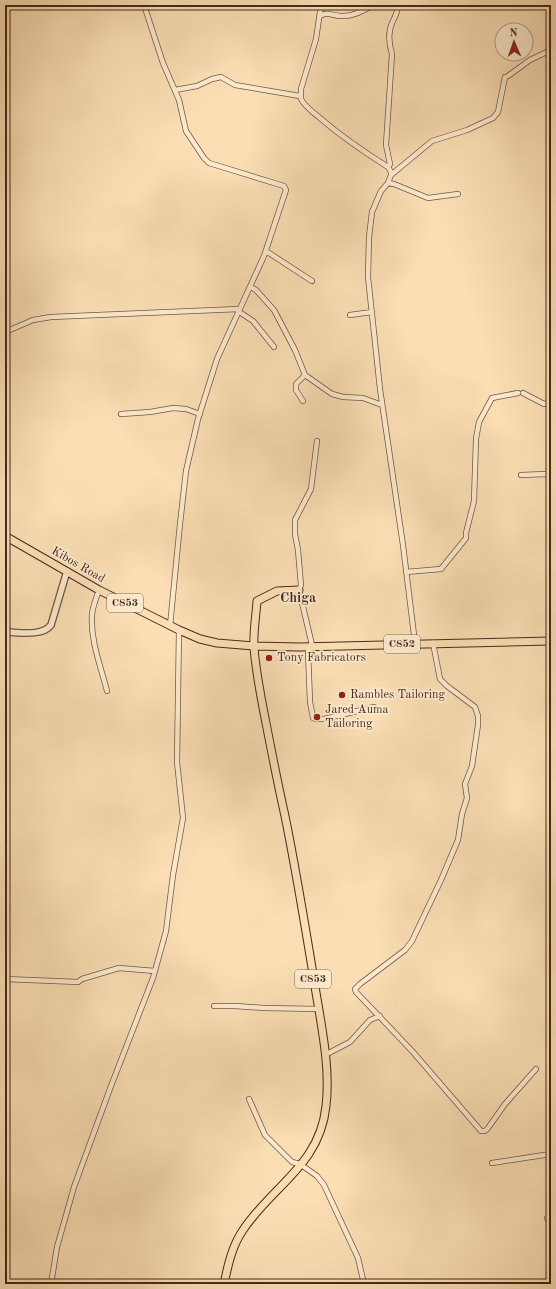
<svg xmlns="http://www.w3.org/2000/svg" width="556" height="1289" viewBox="0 0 556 1289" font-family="'Old Standard TT',serif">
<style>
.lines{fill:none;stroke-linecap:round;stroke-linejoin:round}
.minor-casing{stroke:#725743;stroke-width:6}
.tertiary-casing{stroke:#725743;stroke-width:8}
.primary-casing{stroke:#452a1d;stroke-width:9}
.minor{stroke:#fceace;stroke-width:4.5}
.tertiary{stroke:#fceace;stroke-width:5.5}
.primary{stroke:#fbdeb4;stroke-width:7}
.poi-dot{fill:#8f2418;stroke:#fceace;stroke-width:1.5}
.labels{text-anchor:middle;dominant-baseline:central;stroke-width:3.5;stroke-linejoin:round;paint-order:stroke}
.shield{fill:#fceace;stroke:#7c6452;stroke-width:1}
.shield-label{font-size:11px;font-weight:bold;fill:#452a1d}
.street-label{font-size:12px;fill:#452a1d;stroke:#fceace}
.poi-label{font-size:12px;fill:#452a1d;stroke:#fceace;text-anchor:start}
.quarter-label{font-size:14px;font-weight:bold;fill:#452a1d;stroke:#fceace}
</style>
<rect width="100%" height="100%" fill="#fbdeb4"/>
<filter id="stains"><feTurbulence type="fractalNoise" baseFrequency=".005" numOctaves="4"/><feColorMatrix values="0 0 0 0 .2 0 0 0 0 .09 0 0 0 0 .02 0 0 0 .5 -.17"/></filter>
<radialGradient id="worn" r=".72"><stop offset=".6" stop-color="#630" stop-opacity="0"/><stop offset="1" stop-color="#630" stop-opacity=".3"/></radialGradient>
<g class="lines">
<defs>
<path id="minor" d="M144,5L163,63L179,100L186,131L204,158L209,163L284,186L286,190L264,256L217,359L198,419L186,471L180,524L170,626
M321,5L316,39L301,89V99C305,107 313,112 320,118C342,137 364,152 388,167L391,172V175L388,183L381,191L372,212L369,237L368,277L380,389L403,545L415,643
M320,16C327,11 333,16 341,16C353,17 364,10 374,5
M508,76L530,60L551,50
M175,90L197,86L212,79L221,77L235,85L300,96
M388,167L390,164L386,145L392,54C389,44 388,32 392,23C395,17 398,12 398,5
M391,175L432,141L467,130L493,118L498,112L505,77
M388,183L394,184L428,198L458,194
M266,251L312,281
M251,287L256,290L274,310L295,350L305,375L332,394L343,397L363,398L382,405
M238,311L253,321L274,347
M350,315L372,312
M5,332L33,320L51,317L239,309
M523,393L544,404L551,403
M303,401L296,390V384L305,375
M121,414L150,412L173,408L186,409L200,414
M317,441L311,489L295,520V534L298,550L301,585L299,590L312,645L308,651L310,702L313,718L316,719H324L374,707
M521,475L546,474L551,478
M406,572L441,569L466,538V533L474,501L476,439L479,422L492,398L518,393
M99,590C96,598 93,606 92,614C90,640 101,667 107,691
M433,643L440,679L447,686L475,707L478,716V725L472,766L465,784L467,798L462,814L458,840L441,880L412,941L405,950L360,984L355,989L356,992L413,1052L481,1131H485L488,1128L505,1104L536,1069
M5,979L78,982L82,979L119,968L155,971
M214,1006H235L264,1008L318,1009
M5,1030V1032
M325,1055L350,1042L370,1020L380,1016
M249,1099L265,1135L292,1162L300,1164L317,1176L324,1185L358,1258L364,1284
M492,1163L551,1154
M547,1218L551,1225
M51,1284L57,1247L74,1187L111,1086L153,978L166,931L173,875L183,818L177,762L179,630"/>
<path id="tertiary" d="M5,632C18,632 42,637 51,625L67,571"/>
<path id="primary" d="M5,536L99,590L179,630L200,639L217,643L254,646L299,647L551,641
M224,1284C228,1265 232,1246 243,1230C273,1185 320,1165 326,1106C331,1066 320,1020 314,980C305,925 296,870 285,816C278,785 272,754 266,723C261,698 256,673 254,648C253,633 256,616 257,601L277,591L299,590"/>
</defs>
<use href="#minor" class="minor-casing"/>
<use href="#tertiary" class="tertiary-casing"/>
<use href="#primary" class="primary-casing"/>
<use href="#minor" class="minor"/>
<use href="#tertiary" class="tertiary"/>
<use href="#primary" class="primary"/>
</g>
<g class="poi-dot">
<circle cx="269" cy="658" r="4"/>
<circle cx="342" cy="695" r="4"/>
<circle cx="317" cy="717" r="4"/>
</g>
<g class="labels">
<g class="shield">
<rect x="107" y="594" width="36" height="18" rx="3"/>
<rect x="384" y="635" width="36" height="18" rx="3"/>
<rect x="295" y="970" width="36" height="18" rx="3"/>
</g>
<g class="shield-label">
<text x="125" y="603">C853</text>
<text x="402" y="644">C852</text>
<text x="313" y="979">C853</text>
</g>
<g class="street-label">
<text transform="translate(78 565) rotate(30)">Kibos Road</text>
</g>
<g class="poi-label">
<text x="277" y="658">Tony Fabricators</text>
<text x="350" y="695">Rambles Tailoring</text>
<text x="325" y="710">Jared Auma<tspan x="325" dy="14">Tailoring</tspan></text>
</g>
<g class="quarter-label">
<text x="298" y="598">Chiga</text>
</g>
</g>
<rect width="556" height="1289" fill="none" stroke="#fbdeb4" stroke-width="20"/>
<rect x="6" y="6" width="544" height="1277" fill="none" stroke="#452a1d" stroke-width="2"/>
<rect x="10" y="10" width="536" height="1269" fill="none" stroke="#452a1d"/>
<g transform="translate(514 42) rotate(358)"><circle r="19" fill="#fceace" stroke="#b39d87"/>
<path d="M0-3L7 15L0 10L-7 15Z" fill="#8f2418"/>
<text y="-6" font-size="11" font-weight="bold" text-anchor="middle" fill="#452a1d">N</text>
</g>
<rect width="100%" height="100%" filter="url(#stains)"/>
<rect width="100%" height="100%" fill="url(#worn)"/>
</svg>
